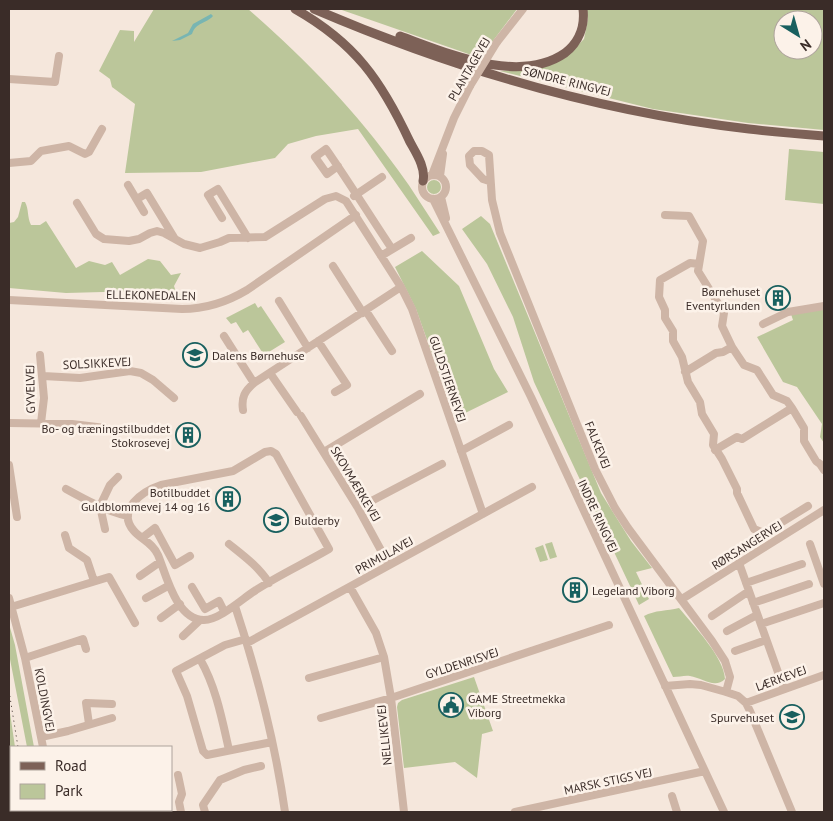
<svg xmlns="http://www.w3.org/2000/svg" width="833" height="821" viewBox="0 0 833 821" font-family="'PT Sans',sans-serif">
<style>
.green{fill:#bbc69a;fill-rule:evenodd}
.water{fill:#78b5b2}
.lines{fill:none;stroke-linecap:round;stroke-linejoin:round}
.minor{stroke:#ceb5a6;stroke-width:8}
.major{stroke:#7d6157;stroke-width:9}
.rail{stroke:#3a2c28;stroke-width:1;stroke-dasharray:1 4;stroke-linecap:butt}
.minor-bridge{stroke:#ceb5a6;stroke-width:8}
.labels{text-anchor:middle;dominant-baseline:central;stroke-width:5;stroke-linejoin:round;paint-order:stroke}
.street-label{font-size:12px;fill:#3a2c28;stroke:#fcf2e9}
.poi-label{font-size:12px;fill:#3a2c28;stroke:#fcf2e9;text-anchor:end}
</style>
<rect width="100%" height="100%" fill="#f5e7dc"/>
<path class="green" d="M154,9H248C303,57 356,111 398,170C413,190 426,212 440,233L433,236L358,129L316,136L288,144L275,158L201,172L125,173L135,104L112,87L110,79L99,71L120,30L134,31V42Z
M339,9H517L480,58Z
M586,9H824V130L748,123L653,109L500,71L529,69L569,54L584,39L588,19ZM783,20H813V50H783Z
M789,149L824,152V204L785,200Z
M427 187a7 7 0 1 1 14 0a7 7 0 1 1-14 0Z
M22,202H25C29,209 27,217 31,225H40L46,221L76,268L89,261L105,265L112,262L120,275L148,259L160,261L171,275L181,273L174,286L175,289L182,295V298H169L140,291L66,293L9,288V223L14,222L18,217Z
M481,216L490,224L601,493L631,541L652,568L636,572L649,599L639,605L534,382L513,317L487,264L462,229Z
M422,251L459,286L494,369L508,392L455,418L416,309L395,267Z
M255,303L258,308L261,306L285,342L264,355L248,330L243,333L236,322L231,324L226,318Z
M824,308V443L820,437L822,424L797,387L783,382L757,337L793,320L791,314Z
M552,542L557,557L550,559L545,544Z
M543,545L548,560L540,562L535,548Z
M679,608C693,625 724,657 725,679C715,689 702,678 690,676C685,675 679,677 673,677L644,616C655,610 667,611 679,608Z
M9,624L15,645L34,747H27L9,654Z
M474,677L493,731L482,734L477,778L455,762L404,768L397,707L398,703L402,700Z
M9,706L15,747H11V810H20V812H9Z"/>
<path class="water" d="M211,14L213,16C206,24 196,22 192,34L180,40L172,41L188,33L193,24Z"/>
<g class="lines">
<path class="minor" d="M497,42L523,9
M9,79L55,82L59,56
M9,163L31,161L41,151L69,146L85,154L89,152L102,129
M338,166L327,174L315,157L326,149C349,182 370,216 392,249
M422 187a12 12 0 1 1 24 0a12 12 0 1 1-24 0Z
M432,175L454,118L470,86
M440,176L443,154
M489,181L483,179L470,165L469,156L474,151H482L489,155L492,200L500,233L595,469L615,508L628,528L712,641L725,661L730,677L726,692
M128,185L144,212
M354,196L382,177
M441,197L446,218
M137,199L147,193L175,239
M433,199L531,397L724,812
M77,203L96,234L104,239L129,241L139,239L150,233L157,231L164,233L184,244L200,248L220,242L229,238L265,237L325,199L336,196L346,201L401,287L412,309L483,514
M665,215L689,216L703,241L698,271L724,313L722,326L732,347L744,365L757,370L773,395L787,401L792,408L804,428V441L816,461L820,464L824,470
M222,218L208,195L218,189L248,238
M381,256L411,238
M699,264L690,263L660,280L659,297L665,310V318L673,331V341L682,357L688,382L700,402L702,414L714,434L713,445L722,459L737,489V493L754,529L764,533L808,506
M333,266L363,313
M9,300L182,309C205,309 227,302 247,290L356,215
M279,301L308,348
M366,311L392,351
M763,324L788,312L824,306
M224,336L254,383L401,287
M318,341L347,385L335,392
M40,355L44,398L41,423
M685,372L716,353L723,352L732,347
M270,373L297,412
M43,376L80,378L130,371L141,373L153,380L174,398
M243,410C241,397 245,391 254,383
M301,416L358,508L389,565
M9,423L72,424L105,428
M715,450L737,437L742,439L792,408
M271,451L276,454L329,549C305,563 279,575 256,590C243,598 220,620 204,620C176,620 166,574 158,555C153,543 142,540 134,531C115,510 143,491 161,485L233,471L265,452Z
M461,451L509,425
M324,452L420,394
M9,465L17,517
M66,489C86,500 106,511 128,516
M358,508L442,464
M105,529L100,506L110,485L118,477
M65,535L69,548L87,560L94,581
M142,538L155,528L175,565L190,556
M229,544C244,556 259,567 269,583
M810,544L824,584
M739,563L784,689
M140,576L160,562
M746,583L802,564
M192,587L205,609L219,601L224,611
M350,587L376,633L384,657L391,698L404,812
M9,598L25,658L43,747
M146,598L168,586
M682,599L824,510
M753,603L809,584
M235,606C257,673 275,742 285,812
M11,607L109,577L135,623
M712,616L749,591
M161,618L180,604
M761,624L824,603
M727,631L757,615
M183,636L200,620
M246,639L225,645L176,671L187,696L203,751L207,755L272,742
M247,643L532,487
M735,651L766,640
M25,658L83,639L86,649
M200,659C216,687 222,719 229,750
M309,678L384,657
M665,686L690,684L701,685L726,692L738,696L746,703L750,711L792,812
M746,703L824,675
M321,718L391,698L609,625
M89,724L86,703L112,704
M41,737L68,731L112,718
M178,775L182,794L179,802L181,812
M672,796L677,812
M53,810L54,812
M94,810V812
M147,810L148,812
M205,812L203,805L220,780L244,770L261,766
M515,812L705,771"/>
<path class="major" d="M295,9C355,43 381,80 410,142C416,153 426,168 423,181
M314,9C452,68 599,112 749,129C774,132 799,134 824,136
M400,36C447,53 519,85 565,53C579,42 585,26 583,9"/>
<path class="rail" d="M9,691L18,747
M24,810V812"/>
<path class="minor-bridge" d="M470,86L497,42"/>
</g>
<defs>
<symbol id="building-ring" viewBox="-11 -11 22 22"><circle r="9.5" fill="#fcf2e9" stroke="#19605f" stroke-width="1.5"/><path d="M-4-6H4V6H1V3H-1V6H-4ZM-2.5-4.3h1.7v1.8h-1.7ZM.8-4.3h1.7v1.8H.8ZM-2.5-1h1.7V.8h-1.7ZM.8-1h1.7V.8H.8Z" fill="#19605f"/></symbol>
<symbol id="school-ring" viewBox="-11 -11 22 22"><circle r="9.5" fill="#fcf2e9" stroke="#19605f" stroke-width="1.5"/><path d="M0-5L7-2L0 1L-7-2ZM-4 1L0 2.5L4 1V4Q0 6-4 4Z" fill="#19605f"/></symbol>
<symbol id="civic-ring" viewBox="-11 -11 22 22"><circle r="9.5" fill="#fcf2e9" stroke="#19605f" stroke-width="1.5"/><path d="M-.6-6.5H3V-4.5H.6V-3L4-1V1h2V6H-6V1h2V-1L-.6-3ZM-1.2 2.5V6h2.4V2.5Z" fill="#19605f"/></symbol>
</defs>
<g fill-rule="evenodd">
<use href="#building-ring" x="764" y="284" width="28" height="28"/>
<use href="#school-ring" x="181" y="341" width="28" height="28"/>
<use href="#building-ring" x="174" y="421" width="28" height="28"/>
<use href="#building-ring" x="214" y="485" width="28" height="28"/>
<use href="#school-ring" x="262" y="506" width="28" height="28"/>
<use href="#building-ring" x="561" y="576" width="28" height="28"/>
<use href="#civic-ring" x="437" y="691" width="28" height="28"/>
<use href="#school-ring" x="778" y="703" width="28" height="28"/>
</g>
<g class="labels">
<g class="street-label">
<text transform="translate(469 69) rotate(-60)">PLANTAGEVEJ</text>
<text transform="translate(567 81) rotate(14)">SØNDRE RINGVEJ</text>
<text transform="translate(151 295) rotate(1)">ELLEKONEDALEN</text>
<text transform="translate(97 363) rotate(-3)">SOLSIKKEVEJ</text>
<text transform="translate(448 379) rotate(71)">GULDSTJERNEVEJ</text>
<text transform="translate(30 389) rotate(-91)">GYVELVEJ</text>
<text transform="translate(598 445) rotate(68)">FALKEVEJ</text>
<text transform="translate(356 484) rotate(59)">SKOVMÆRKEVEJ</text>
<text transform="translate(598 516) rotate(65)">INDRE RINGVEJ</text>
<text transform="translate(747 545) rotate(-32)">RØRSANGERVEJ</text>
<text transform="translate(384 555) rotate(-29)">PRIMULAVEJ</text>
<text transform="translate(462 663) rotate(-18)">GYLDENRISVEJ</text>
<text transform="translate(781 678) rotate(-20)">LÆRKEVEJ</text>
<text transform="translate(45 700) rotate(79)">KOLDINGVEJ</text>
<text transform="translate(384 735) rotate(-96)">NELLIKEVEJ</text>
<text transform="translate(608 781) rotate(-12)">MARSK STIGS VEJ</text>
</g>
<g class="poi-label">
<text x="760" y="291">Børnehuset<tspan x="760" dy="14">Eventyrlunden</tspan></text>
<text x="212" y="355" text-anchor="start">Dalens Børnehuse</text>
<text x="170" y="428">Bo- og træningstilbuddet<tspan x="170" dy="14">Stokrosevej</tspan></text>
<text x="210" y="492">Botilbuddet<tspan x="210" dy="14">Guldblommevej 14 og 16</tspan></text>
<text x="294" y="520" text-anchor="start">Bulderby</text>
<text x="592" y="590" text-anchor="start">Legeland Viborg</text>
<text x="468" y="698" text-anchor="start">GAME Streetmekka<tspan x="468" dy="14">Viborg</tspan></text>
<text x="774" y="717">Spurvehuset</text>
</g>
</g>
<rect width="833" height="821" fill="none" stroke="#3a2c28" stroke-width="20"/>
<rect x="10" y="746" width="162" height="65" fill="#fcf2e9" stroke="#aea39c"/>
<rect x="20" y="762" width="25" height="8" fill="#7d6157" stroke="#aea39c"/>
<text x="55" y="771" font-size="15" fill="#3a2c28">Road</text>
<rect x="20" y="784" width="25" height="15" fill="#bbc69a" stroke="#aea39c"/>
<text x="55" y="796" font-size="15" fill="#3a2c28">Park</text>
<g transform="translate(798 35) rotate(143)"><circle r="24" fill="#fcf2e9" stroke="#aea39c"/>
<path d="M0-4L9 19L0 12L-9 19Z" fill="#19605f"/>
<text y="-8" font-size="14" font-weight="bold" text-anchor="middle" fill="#3a2c28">N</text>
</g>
</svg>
